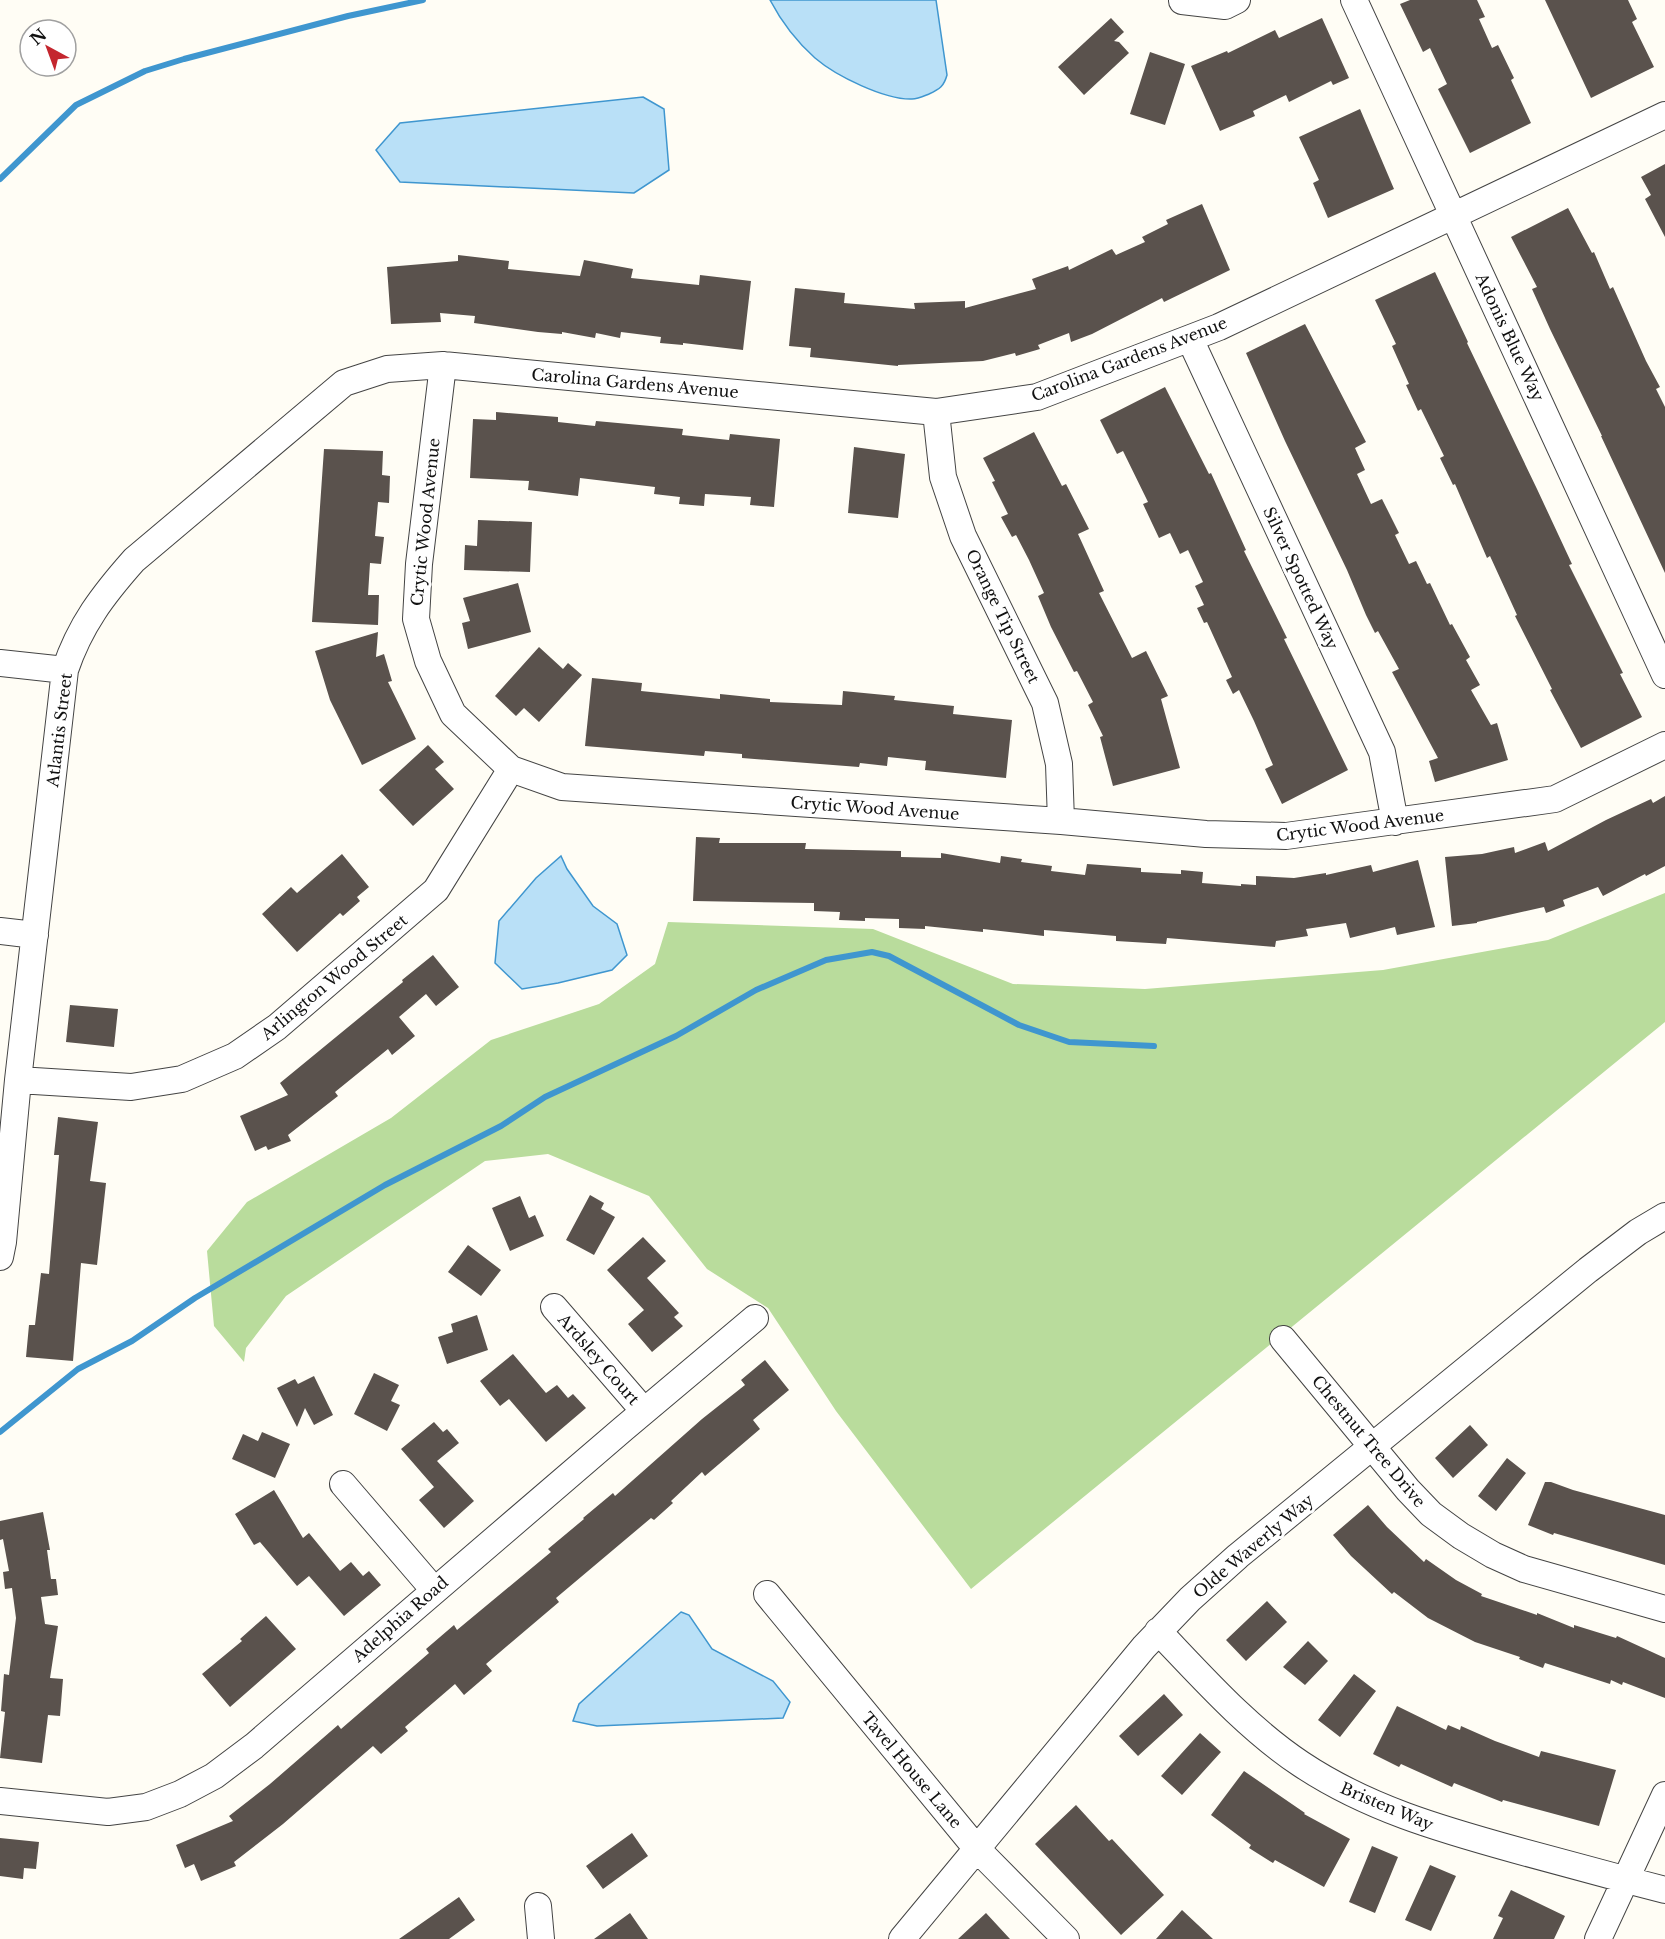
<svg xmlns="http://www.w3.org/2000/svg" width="1665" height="1939" viewBox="0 0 1665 1939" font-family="'Libre Baskerville',serif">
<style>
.forest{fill:#b9dc9c}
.water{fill:#b9e0f7;stroke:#3f96cf;stroke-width:1.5}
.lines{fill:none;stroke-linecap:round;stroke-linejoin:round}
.stream{stroke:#3f96cf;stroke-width:6}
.building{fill:#5a524d}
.minor-casing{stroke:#444;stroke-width:28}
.minor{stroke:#fff;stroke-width:26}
.labels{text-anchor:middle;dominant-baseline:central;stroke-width:6;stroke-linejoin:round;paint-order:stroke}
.street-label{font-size:16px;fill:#111;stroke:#fff}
</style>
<rect width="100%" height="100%" fill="#fffdf5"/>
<path class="forest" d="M1665,893V1022L971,1589L836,1411L768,1308L707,1269L649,1196L548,1154L485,1161L286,1296L246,1348L244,1362L214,1326L207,1251L247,1202L391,1118L491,1040L599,1004L655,964L668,922L873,929L1013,984L1145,989L1383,970L1548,940Z"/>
<path class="water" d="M770,0H936L947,75C944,86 940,89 929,94C924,96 918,99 912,99C885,100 836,76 815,58C797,42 781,21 770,0Z
M643,97L664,109L669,170L634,193L400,182L376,150L400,123Z
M561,856L567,869L593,906L617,924L627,955L612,970L558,983L522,989L495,963L499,921L536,878Z
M681,1612L689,1615L712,1649L773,1681L790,1702L783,1718L597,1726L573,1721L579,1704Z"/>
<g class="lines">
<path class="stream" d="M0,179L76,105L145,71L184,59L348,16L423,0
M0,1432L78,1369L132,1341L195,1298L385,1185L501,1126L545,1097L676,1036L756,990L826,960L872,952L889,956L1019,1025L1069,1042L1154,1046"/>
</g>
<path class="building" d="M1410,0H1477L1485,17L1479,19L1492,48L1498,45L1514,78L1511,80L1531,123L1470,153L1438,89L1447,84L1430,48L1423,52L1400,4Z
M1545,0H1628L1637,19L1632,22L1654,67L1591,98Z
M1111,18L1124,32L1114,41L1119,42L1129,53L1084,95L1058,67Z
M1322,18L1349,78L1333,85L1331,81L1289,102L1286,95L1253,111L1255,116L1220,131L1191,66L1227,51L1228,53L1275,30L1279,38Z
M1150,52L1185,64L1165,125L1130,114Z
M1360,109L1394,189L1328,218L1313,183L1319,180L1299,137Z
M1665,164V237L1645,199L1651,195L1641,177Z
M1202,204L1230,270L1164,302L1162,298L1092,334L1071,342L1069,333L1038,345L1040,349L1016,356L1015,353L983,361L898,365V366L810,357L811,348L789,346L795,288L845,293L844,303L915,309L914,303L965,301V308L1036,289L1032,279L1068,266L1069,270L1112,249L1116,255L1145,242L1142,237L1168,224L1166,220Z
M1568,208L1592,253L1594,252L1610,289L1613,287L1646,361L1660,387L1656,389L1665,407V573L1601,436H1602L1550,329L1532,289L1537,287L1511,237Z
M458,255L509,261L508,269L580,276L584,260L633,269L631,278L699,285L700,275L751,281L743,350L683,343V345L660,343L661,337L621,332L620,338L596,333L595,338L562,332V334L538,332L474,323L475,316L440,313L441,322L391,324L387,267L458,261Z
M1435,272L1468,342L1467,343L1537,489L1572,564L1569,565L1623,673L1620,674L1642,717L1581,748L1550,690L1552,689L1515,616L1517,615L1490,556L1487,558L1455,484L1453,485L1440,458L1444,456L1421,409L1418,411L1406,385L1409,384L1392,346L1396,344L1375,300Z
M1305,324L1366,442L1355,448L1365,470L1357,474L1371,504L1382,499L1399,533L1395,535L1409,564L1416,561L1427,584L1430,583L1450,625L1452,624L1470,657L1466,660L1480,685L1471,690L1491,725L1497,723L1508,760L1435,782L1429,761L1438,758L1392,672L1399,669L1378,631L1375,633L1366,615L1347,570L1285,441L1246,353Z
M1165,387L1209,474L1211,473L1246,550L1244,551L1287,638L1284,639L1348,770L1282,804L1265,769L1273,765L1254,721L1239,690L1233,694L1226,680L1232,677L1207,622L1204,623L1197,608L1204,605L1195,586L1203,582L1188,550L1180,554L1170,533L1159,538L1143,504L1148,502L1123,451L1117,454L1100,420Z
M496,412L558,417V422L595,426L596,421L683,429L682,435L729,440L730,434L780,439L774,507L750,505L751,497L705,494L704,506L679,504L680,497L654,494L655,487L580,478L578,496L528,490L529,481L470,478L473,419L496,420Z
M1034,432L1062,486L1066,484L1089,529L1078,534L1104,591L1099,593L1132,658L1146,651L1168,696L1161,699L1180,768L1113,786L1100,737L1103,736L1088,705L1093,702L1077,671L1074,672L1051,627L1038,596L1044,593L1029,560L1016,535L1012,537L1001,517L1008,514L992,482L995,481L983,458Z
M854,447L905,454L898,518L848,513Z
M324,449L383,451L382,475L390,476L389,503L378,502L375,536L384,537L381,564L370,563L368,595H379L378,625L312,622Z
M478,520L532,522L530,572L464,570L465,545L477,546Z
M518,583L531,632L468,649L462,623L470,621L463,598Z
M378,632L376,657L384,654L392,681L388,682L416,739L362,765L330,700L315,651Z
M539,647L563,669L568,663L582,675L539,722L524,708L516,716L495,696Z
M592,678L642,683L641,691L720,699V694L770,699V702L842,705L843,691L895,696L894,700L954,706L953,714L1012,720L1006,778L925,770L926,761L888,757L887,766L860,763L859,767L742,758V754L705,751L704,756L585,746Z
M428,745L444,762L435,769L454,789L413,826L379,790Z
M1665,796V866L1646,876L1645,874L1603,896L1598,887L1563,900L1565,906L1546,913L1544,907L1477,922V923L1452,926L1445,857L1482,854L1514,847L1515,853L1545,842L1548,851L1606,820L1651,799L1653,803Z
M696,837L720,838L719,843H806L805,849L901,851V857L941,858V853L1000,863L1001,856L1022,859L1021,862L1052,866L1051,871L1085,875L1087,864L1141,868V872L1181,874V870L1203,872L1202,883L1241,886V884L1256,885V876L1294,878L1326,873V875L1371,865L1373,872L1418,860L1435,927L1397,935L1395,927L1350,938L1346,923L1306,929L1308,936L1276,941L1275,947L1167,938L1166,944L1116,941V936L1044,930V936L983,929V932L925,926V929L899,928V919L865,918V921L839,920L840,912L814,911V903L693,901Z
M342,854L369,887L357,897L360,901L343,916L340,913L297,952L262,914L291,887L297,893Z
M433,955L459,987L436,1006L426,994L399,1017L415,1036L392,1055L388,1049L335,1092L338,1096L288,1135L291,1141L268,1150L266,1146L255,1151L240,1116L288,1095L280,1083L403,982L402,980Z
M70,1005L118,1009L114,1047L66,1042Z
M58,1117L98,1122L90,1181L106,1183L97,1265L81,1263L73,1361L26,1357L29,1325H35L41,1273L49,1274L59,1155H54Z
M590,1195L604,1203L601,1209L615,1217L594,1255L566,1240Z
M520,1196L529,1218L535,1215L544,1236L510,1251L492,1208Z
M643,1237L666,1261L647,1278L679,1313L674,1317L683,1326L652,1352L628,1324L644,1310L607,1270Z
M468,1245L501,1270L481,1296L448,1272Z
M477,1315L488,1350L447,1364L438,1337L453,1332L451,1324Z
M513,1354L546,1393L557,1385L568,1398L573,1394L586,1408L546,1442L509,1399L500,1406L480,1381Z
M765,1360L789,1390L753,1420L760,1429L705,1476L702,1472L671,1501L673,1503L654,1520L651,1518L556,1598L559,1602L486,1664L492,1671L464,1695L455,1684L405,1727L408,1731L381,1754L373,1746L283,1824L234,1862L236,1866L201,1881L194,1864L185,1868L176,1845L233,1821L229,1816L270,1784L338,1725L341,1729L429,1653L426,1649L454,1625L457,1630L551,1552L548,1549L584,1519L583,1518L613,1493L615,1496L702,1419L745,1385L741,1380Z
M374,1373L399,1385L391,1401L400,1405L387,1431L354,1414Z
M314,1376L333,1415L314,1425L305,1408L297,1427L277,1388L295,1379L298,1384Z
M434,1422L443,1432L447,1429L459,1443L437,1461L474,1501L444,1528L419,1500L434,1487L401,1449Z
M1470,1425L1488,1445L1453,1478L1435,1458Z
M262,1432L290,1444L275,1478L232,1459L243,1434L258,1441Z
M1507,1458L1526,1473L1496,1511L1478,1496Z
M1545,1482H1551L1573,1490L1665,1515V1565L1554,1533L1553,1535L1528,1525Z
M274,1490L303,1538L309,1533L340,1571L351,1562L363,1576L369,1571L381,1585L344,1616L309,1576L297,1586L260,1542L254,1545L235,1514Z
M1368,1505L1387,1527L1424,1562L1426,1559L1456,1580L1482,1594L1481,1596L1537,1615V1613L1574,1628V1625L1616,1638L1617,1636L1665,1658V1698L1623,1682L1622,1685L1611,1680L1610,1684L1545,1663L1543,1668L1519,1659L1520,1657L1475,1642L1428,1618L1394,1592L1392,1594L1351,1556L1333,1535Z
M43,1512L50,1550H47L51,1579H56L58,1595L41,1597L45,1624L58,1626L50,1678L63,1679L60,1716L48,1715L42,1763L0,1758L5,1712L1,1711L4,1674L9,1675L16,1618L12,1588L5,1589L3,1572L9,1571L3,1539L0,1540V1521Z
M1267,1601L1287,1622L1246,1661L1226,1640Z
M266,1616L296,1649L230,1707L202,1674L242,1641L240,1639Z
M1308,1641L1328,1661L1305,1685L1283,1667Z
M1354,1674L1376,1691L1340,1737L1318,1720Z
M1164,1694L1183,1715L1138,1756L1119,1736Z
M1397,1706L1446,1730L1448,1725L1460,1730L1461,1726L1495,1741L1539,1757L1541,1751L1616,1770L1599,1826L1503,1800L1502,1802L1454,1783L1452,1787L1401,1764L1399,1767L1373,1754Z
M1200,1733L1221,1752L1182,1795L1161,1776Z
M1244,1771L1305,1813L1304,1814L1350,1839L1324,1887L1275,1860L1273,1863L1249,1848L1251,1845L1211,1815Z
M1076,1805L1109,1841L1112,1839L1164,1895L1121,1935L1035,1844Z
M632,1833L648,1856L603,1889L586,1866Z
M0,1838L39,1842L36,1869L24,1868L23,1879L0,1876Z
M1372,1846L1398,1857L1375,1913L1349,1902Z
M1430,1865L1456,1876L1431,1931L1405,1920Z
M1511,1890L1565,1916L1554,1939H1493L1503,1918L1498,1916Z
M459,1897L475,1920L449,1939H399Z
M1182,1910L1213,1939H1156Z
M630,1913L648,1939H594Z
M986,1913L1010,1939H958Z"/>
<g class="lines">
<defs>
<path id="minor" d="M1354,0L1665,675
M1182,1L1225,6L1237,0
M1190,339L1382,752L1395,822
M443,365L419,564L416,619L428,661L453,714L511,769L562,787L1061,821L1206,834L1286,836L1555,799L1665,745
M936,412L943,477L963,536L1045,703L1059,764L1061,821
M0,663L65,670
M0,931L35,935
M18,1080L131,1087L182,1079L235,1056L277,1027L436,890L511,769
M0,1257L3,1242L18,1080L65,670C80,625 103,595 134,560L344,383L387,369L443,365L936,412L1037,397L1219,327L1665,115
M554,1307L644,1411
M1283,1339L1408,1490L1431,1514L1461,1536L1493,1555L1524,1569L1665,1609
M343,1484L434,1590
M767,1594L977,1849L1066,1939
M1158,1631C1203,1678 1247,1728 1301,1764C1367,1808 1440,1829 1516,1850C1565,1863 1615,1877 1665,1890
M0,1801L108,1812L146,1807L180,1794L214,1776L254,1746L623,1429L755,1318
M538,1906L541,1939
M902,1939L1144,1647L1190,1599L1238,1556L1588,1270L1638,1232L1665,1216
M1598,1939L1665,1795"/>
</defs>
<use href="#minor" class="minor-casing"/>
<use href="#minor" class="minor"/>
</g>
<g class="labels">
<g class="street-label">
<text transform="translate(1510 337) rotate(65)">Adonis Blue Way</text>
<text transform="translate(1129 359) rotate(-21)">Carolina Gardens Avenue</text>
<text transform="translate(635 383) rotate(5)">Carolina Gardens Avenue</text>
<text transform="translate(425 522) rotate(-84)">Crytic Wood Avenue</text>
<text transform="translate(1301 578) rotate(65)">Silver Spotted Way</text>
<text transform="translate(1003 616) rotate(64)">Orange Tip Street</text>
<text transform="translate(59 730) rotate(-83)">Atlantis Street</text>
<text transform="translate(875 808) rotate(4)">Crytic Wood Avenue</text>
<text transform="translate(1360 825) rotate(-7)">Crytic Wood Avenue</text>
<text transform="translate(334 977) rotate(-40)">Arlington Wood Street</text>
<text transform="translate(599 1359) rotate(49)">Ardsley Court</text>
<text transform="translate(1369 1441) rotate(50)">Chestnut Tree Drive</text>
<text transform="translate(1253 1546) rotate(-40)">Olde Waverly Way</text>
<text transform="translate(400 1619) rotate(-41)">Adelphia Road</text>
<text transform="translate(912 1770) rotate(50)">Tavel House Lane</text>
<text transform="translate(1387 1806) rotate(23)">Bristen Way</text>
</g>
</g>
<g transform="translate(48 48) rotate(319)"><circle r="28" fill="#ffffff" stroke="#a0a0a0" stroke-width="1.5"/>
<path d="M0-4.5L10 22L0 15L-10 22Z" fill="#c4262e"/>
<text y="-9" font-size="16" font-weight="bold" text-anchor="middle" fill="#111111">N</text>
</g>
</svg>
